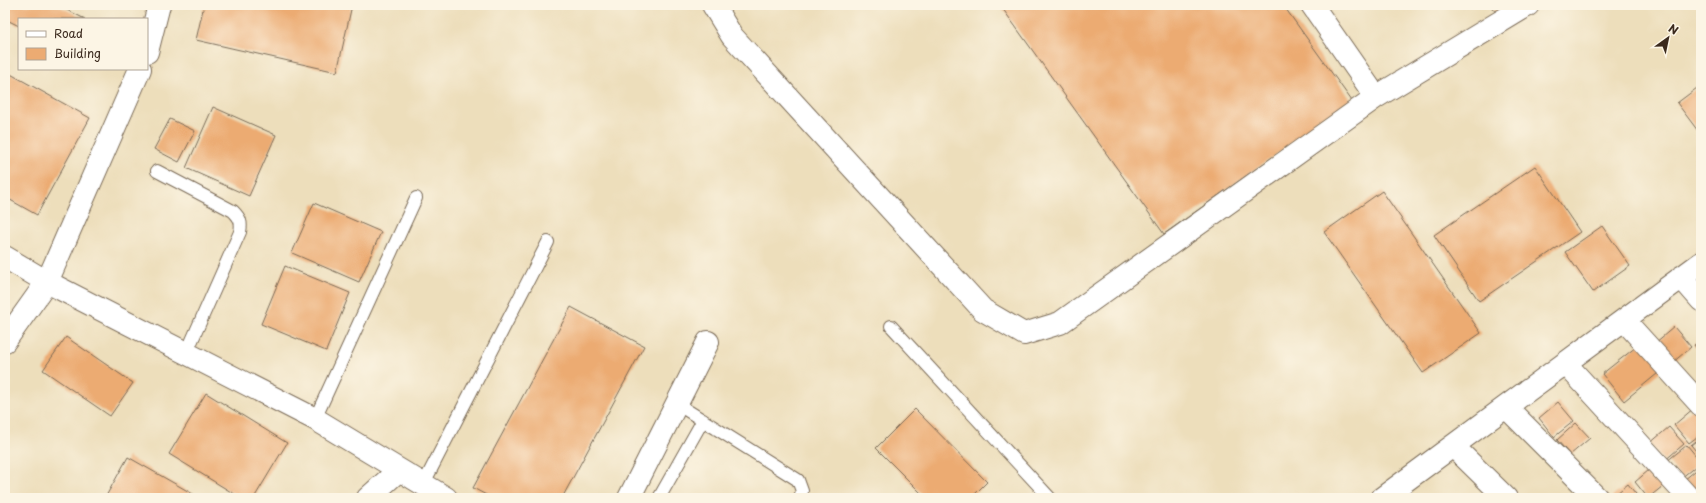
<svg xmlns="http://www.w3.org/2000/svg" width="1706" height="503" viewBox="0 0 1706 503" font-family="'Playpen Sans',sans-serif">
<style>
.building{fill:#ecab72}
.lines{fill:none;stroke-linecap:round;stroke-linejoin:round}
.lane-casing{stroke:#796955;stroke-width:14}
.street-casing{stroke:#796955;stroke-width:24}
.lane{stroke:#fff;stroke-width:12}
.street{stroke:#fff;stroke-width:22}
</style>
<rect width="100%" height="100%" fill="#fcf5e5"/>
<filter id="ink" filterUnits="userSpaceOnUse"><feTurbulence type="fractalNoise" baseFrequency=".025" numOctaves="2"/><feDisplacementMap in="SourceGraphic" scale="8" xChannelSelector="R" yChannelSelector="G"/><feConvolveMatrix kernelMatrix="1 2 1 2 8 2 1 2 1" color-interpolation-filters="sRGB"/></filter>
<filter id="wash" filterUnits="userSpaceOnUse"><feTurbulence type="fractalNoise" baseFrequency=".012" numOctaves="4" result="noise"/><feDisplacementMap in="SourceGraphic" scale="16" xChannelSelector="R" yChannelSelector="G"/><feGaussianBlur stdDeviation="0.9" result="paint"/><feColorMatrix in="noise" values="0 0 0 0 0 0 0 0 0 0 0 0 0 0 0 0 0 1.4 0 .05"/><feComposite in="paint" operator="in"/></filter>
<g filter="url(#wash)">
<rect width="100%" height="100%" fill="#eddebb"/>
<g id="blocks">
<path class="building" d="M5,5H57L85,19H19V26L5,19Z
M204,5H352L337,72L196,40Z
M1000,5H1283L1352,101L1164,234Z
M1490,5H1509L1497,14Z
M5,71L90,118L37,215L5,197Z
M1701,85V135L1677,103Z
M213,107L276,135L249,196L186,168Z
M170,119L195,131L179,162L154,149Z
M1535,166L1580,232L1479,301L1434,235Z
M1382,191L1481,333L1423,373L1324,232Z
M314,203L381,232L359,282L292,253Z
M1602,226L1630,266L1593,292L1565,252Z
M285,266L350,293L326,351L261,324Z
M571,307L644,346L562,498H492L473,488Z
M1674,327L1691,347L1672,363L1655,343Z
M66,337L133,383L110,416L43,370Z
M1701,340V354L1694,345Z
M1641,343L1663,369L1624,401L1602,374Z
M206,393L287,443L254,498H241L169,454Z
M1558,402L1574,421L1554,437L1539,418Z
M1694,408L1701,416V434L1689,443L1674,425Z
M915,409L987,482L971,498H926L876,448Z
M1576,423L1590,438L1570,455L1557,440Z
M1669,427L1684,444L1664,461L1649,444Z
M1701,437V457L1691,445Z
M1687,445L1701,462L1681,478L1667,461Z
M128,457L200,498H105Z
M1701,466V498H1699L1684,480Z
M1649,470L1663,486L1648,498L1635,482Z
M1628,484L1639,498H1611Z"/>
</g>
</g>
<g filter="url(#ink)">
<use href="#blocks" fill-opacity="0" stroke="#796955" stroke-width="1"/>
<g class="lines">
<defs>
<path id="lane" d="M157,171L233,211C240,218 242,222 240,232L186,354
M891,326L1050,498
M677,404L798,480L802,491L800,498
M315,419L416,198
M423,485L548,242
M659,498L703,420"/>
<path id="street" d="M713,5L732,36L983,310L1024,334L1060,323L1376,97L1528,5
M1312,5L1376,97
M147,52L159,5
M5,257L47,282L315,419L446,498
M1681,277L1701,300
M1624,320L1701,405
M5,341L47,282L140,69
M1565,363L1689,498
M1506,407L1597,498
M1453,446L1506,498
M368,498L399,470
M629,498L708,342
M1382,498L1701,263"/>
</defs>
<use href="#lane" class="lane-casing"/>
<use href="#street" class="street-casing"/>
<use href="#lane" class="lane"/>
<use href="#street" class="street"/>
</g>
</g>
<rect width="1706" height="503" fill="none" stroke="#fcf5e5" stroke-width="20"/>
<rect x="18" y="18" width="130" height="52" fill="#fcf5e5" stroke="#afa495"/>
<rect x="26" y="31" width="20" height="6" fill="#ffffff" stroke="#afa495"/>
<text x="54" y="38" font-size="12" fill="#3b2a1e">Road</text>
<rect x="26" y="48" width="20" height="12" fill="#ecab72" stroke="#afa495"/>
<text x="54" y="58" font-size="12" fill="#3b2a1e">Building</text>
<g transform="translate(1668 38) rotate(33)" stroke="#fcf5e5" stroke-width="3" paint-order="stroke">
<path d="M0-3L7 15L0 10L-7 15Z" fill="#3b2a1e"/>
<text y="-6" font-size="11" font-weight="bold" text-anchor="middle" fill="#3b2a1e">N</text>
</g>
</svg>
